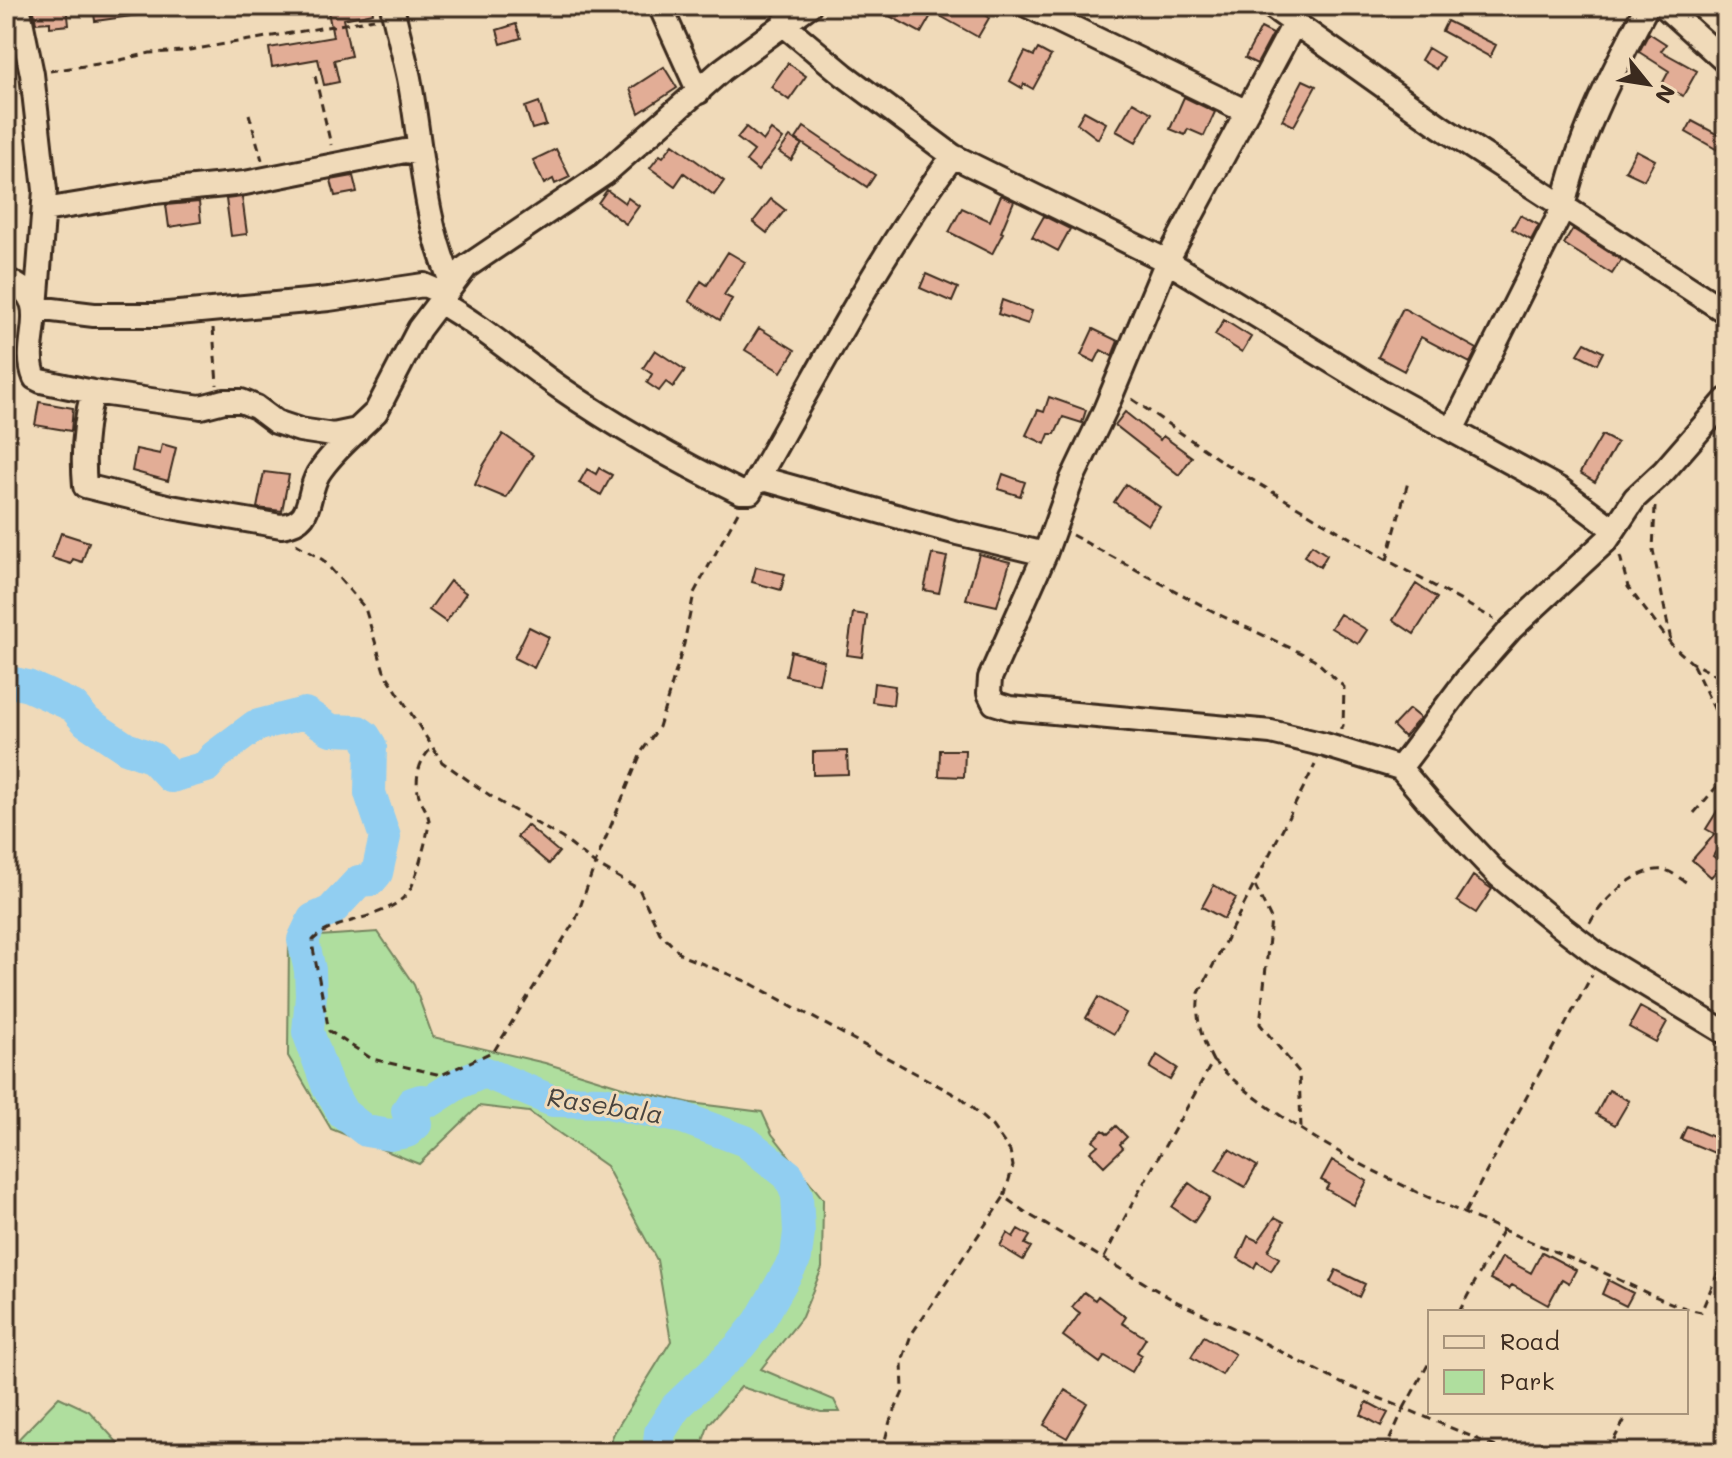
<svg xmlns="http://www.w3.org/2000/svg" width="1732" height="1458" viewBox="0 0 1732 1458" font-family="Mali,sans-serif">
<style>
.green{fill:#afde9e;stroke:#75845e;stroke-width:2}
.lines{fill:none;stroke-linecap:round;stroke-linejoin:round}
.river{stroke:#91cef1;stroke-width:32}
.building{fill:#e2ad96;stroke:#3b2a1e;stroke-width:2}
.minor-casing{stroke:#3b2a1e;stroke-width:28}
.path{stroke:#3b2a1e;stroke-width:3;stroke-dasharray:8 6;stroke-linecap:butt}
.minor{stroke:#f0dab9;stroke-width:22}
.labels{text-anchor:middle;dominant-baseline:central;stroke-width:6;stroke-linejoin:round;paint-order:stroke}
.water-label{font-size:26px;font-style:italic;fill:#48433e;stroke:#f0dab9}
</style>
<rect width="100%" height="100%" fill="#f0dab9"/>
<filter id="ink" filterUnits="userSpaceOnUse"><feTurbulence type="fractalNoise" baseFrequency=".0125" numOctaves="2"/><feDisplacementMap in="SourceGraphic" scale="16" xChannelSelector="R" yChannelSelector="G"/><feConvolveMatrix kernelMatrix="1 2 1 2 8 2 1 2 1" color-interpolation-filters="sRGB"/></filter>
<g filter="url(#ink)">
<path class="green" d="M378,932L414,985L433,1037L545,1063L629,1089L691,1103L762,1112L772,1134L823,1199L822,1268L802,1317L761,1369L834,1400L840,1412H821L741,1387L709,1424L699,1452H606L614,1433L671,1341L657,1260L606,1166L529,1112L479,1106L419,1164L331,1129L288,1056L289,938Z
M59,1397L89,1411L126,1452H6Z"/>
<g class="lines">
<path class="river" d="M6,681L28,686L73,706L87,722L126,748L153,758L171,777L206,767L215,756L255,726L305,713L331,730L358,731L365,736L371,746L370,793L385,837L377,873L371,880L359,881L331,911L313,919L303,940L310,970L311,995L308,1032L327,1085L343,1113L366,1131L390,1135L407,1132L416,1124L415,1118L407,1111L412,1103L421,1100L431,1101L459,1083L484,1072L553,1101L603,1102L683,1118L745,1141L789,1176L797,1195L799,1232L796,1257L759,1322L740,1346L676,1407L660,1432L658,1452"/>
</g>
<path class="building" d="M33,6H67L69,25L50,27V22L36,23Z
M93,6H139V15L95,21Z
M327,6H372L373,13L343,19L351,56L334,60L339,82L324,85L318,59L272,67L269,48L333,37Z
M871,6H973L989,18L978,37L933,12L921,33Z
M1447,21L1496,45L1490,57L1442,31Z
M516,24L521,38L501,44L497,30Z
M1261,28L1273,34L1257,64L1245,58Z
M1649,33L1666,44L1661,51L1697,71L1683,96L1662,84L1669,71L1639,52Z
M1428,48L1443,57L1436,69L1421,60Z
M1038,49L1051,56L1033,89L1024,84L1022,88L1010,81L1025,52L1034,56Z
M788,63L806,76L789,100L771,87Z
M664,67L677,88L639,113L630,89Z
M1303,80L1316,86L1294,126L1282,120Z
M1184,97L1215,112L1204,136L1188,129L1185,135L1170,129Z
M539,102L546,125L532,129L525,107Z
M1133,102L1152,113L1136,142L1116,131Z
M1084,111L1106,123L1098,139L1077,123Z
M1692,121L1726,139L1723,153L1686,132Z
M746,127L763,141L771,130L783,139L758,171L746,161L754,151L737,138Z
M804,127L875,175L867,187L796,139Z
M790,137L802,144L791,160L779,152Z
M673,144L724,181L714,195L684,173L675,186L650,168L660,155L663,157Z
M556,149L570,177L555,184L553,179L544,184L533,160Z
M1636,150L1655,160L1644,180L1625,171Z
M353,176L357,192L335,196L331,180Z
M607,190L625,203L628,198L639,206L626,224L598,203Z
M1001,195L1014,201L1001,232L1003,233L992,254L949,232L962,208L990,221Z
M242,197L247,234L231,236L226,199Z
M771,199L785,210L767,233L753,222Z
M199,202L201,222L169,227L166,205Z
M1520,215L1539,225L1531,240L1512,229Z
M1044,216L1070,229L1058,251L1032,237Z
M1573,229L1621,260L1612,274L1564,244Z
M728,252L745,262L724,295L732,299L720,320L689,301L701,281L707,285Z
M926,274L958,288L952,302L920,288Z
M1002,300L1032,311L1028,324L998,314Z
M1403,308L1477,349L1470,363L1421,337L1404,371L1378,357Z
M1224,320L1251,337L1242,352L1215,335Z
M759,328L795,350L781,372L745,350Z
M1093,329L1118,341L1112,356L1101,350L1095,362L1081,355Z
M1585,343L1603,352L1597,364L1578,354Z
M655,350L685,370L673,387L666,382L659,391L647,383L652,374L643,368Z
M1049,397L1086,410L1082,423L1063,417L1055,434H1049L1045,444L1026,435L1038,410L1044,412Z
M39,402L73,408L71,431L35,425Z
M1125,412L1160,440L1163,436L1192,457L1179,475L1115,425Z
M503,434L533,455L506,498L475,485L483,466Z
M1602,435L1617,443L1595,482L1580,473Z
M162,444L176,448L168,481L132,471L136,449L160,454Z
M599,468L612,475L601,495L579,483L587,469L596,474Z
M264,472L289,475L282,511L257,508Z
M1003,474L1025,482L1020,496L998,489Z
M1126,484L1160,507L1148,525L1114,502Z
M61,533L89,542L82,562L73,559L71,564L52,558Z
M1312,545L1327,555L1320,567L1304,556Z
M932,554L947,557L939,593L924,590Z
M979,554L1010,562L997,606L966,599Z
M756,567L785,574L781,590L752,582Z
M450,581L466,593L446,622L429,610Z
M1416,584L1437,598L1414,634L1393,620Z
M853,613L867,615L862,657L847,655Z
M1340,614L1367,630L1358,644L1331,628Z
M529,627L549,637L534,668L514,658Z
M791,651L824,661L819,684L786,676Z
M874,683L895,686L893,705L872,702Z
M1409,709L1420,718L1404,737L1393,726Z
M940,750H965L964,777L939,776Z
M847,751L848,774L813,775V752Z
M1726,797V842L1723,840L1713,856L1723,864L1711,877L1692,860L1715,834L1706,829Z
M527,825L559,852L549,864L517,837Z
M1473,876L1492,889L1476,913L1457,901Z
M1214,885L1236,898L1224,919L1202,907Z
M1098,997L1126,1013L1114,1034L1086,1018Z
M1640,1007L1667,1022L1656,1042L1629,1027Z
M1157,1055L1177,1068L1170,1080L1150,1068Z
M1609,1090L1629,1101L1615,1125L1596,1114Z
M1116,1126L1127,1137L1120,1144L1123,1148L1104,1166L1090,1152L1098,1145L1093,1140L1103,1130L1108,1134Z
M1687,1126L1722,1141L1717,1154L1681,1139Z
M1229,1149L1257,1166L1245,1187L1216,1170Z
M1332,1160L1367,1181L1354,1205L1326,1189L1329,1184L1321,1180Z
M1189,1183L1210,1198L1194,1222L1172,1207Z
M1275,1217L1284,1222L1268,1251L1279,1258L1271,1271L1257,1262L1254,1268L1238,1258L1248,1236L1258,1241Z
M1018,1229L1030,1236L1025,1244L1031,1247L1023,1260L1000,1246L1007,1233L1013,1237Z
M1542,1252L1576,1270L1569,1283L1562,1279L1548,1305L1512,1285L1509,1289L1490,1279L1502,1257L1531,1273Z
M1336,1270L1365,1284L1359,1297L1330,1282Z
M1608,1280L1633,1293L1626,1306L1602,1294Z
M1084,1292L1095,1300L1098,1296L1126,1317L1122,1323L1146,1338L1137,1352L1142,1355L1132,1372L1105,1356L1100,1363L1063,1336L1080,1313L1072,1307Z
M1204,1336L1235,1354L1222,1375L1191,1357Z
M1065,1390L1087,1403L1067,1438L1044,1425Z
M1367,1402L1388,1413L1381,1426L1361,1415Z"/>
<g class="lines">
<defs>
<path id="minor" d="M18,6L32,74L45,190L36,308L94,315H157L329,299L424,285L445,294
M392,6C397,30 404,54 409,78C422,146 423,220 452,283
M660,6L699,92
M1028,6L1247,112
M1271,6L1441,127L1726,312
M1664,6L1726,62
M1295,22L1167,261L1105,410L1072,479L1045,554L990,678L989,693L994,703L1010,708L1271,732L1325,745L1400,768L1467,679L1511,629L1607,540L1635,498L1664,471L1726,400
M783,24L844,75L953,156L1167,261L1382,392L1561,490L1613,529
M44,210L154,192L245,183L405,151L419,153
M6,280C58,300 19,340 35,378L41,381L93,392L201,407L224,401H241L256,407L276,422L300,430L333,435L357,430L376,412L419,329L466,267L604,174L722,70L809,6
M439,302C482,326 519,359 559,387C617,427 677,461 740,492H750C815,379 875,261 953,156
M93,392C84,424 82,453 85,486L171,507L281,526C315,522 305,497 318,474C328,458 343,444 357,431
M1453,428L1563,208C1578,137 1614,70 1647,6
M756,481L767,480L957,533L1045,554
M1400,768L1428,801L1499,876L1554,921L1602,958L1726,1033"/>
</defs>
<use href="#minor" class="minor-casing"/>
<path class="path" d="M50,71L112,62L150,53L184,51L374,19
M315,76L331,145
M249,114L262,160
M213,328L217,385
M1132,399L1224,463L1387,560L1494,619
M1655,507L1653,550L1671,641
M738,512L694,593L684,644L659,727L642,751L595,864L639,889L660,933L683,956L748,982L961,1098L992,1126L1010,1151L1013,1166L1004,1197L1028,1214L1175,1301L1253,1337L1341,1383L1404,1408L1430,1361
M1072,535L1220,615L1314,659L1344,687L1343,726L1340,729
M296,544L323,560L365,608L384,671L442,762L498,801L562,838L595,864L576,919L494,1051L441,1075L372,1059L329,1031L313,948V940C335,917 393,920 411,888C416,878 429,832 429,821C428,811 420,802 418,792C415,775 420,758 433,747
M1620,556L1628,587L1672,645L1692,663L1716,675L1726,676
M1387,560L1408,482
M1693,665L1726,733
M1694,813L1720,783L1725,732
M1255,886L1271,919L1260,1024L1299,1072L1301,1128
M1590,923C1601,902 1637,866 1664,870C1671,871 1679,878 1686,882
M1213,1061C1201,1037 1195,1020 1199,993L1315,765
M1465,1212L1592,975
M1104,1258C1137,1191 1177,1127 1213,1061C1314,1158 1462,1212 1589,1266C1622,1280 1668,1306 1701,1312L1726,1254
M1459,1312L1503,1229
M882,1452L890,1421L903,1392L902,1361L911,1335L1004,1197
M1384,1452L1404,1408L1508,1452
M1607,1452L1629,1412"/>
<use href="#minor" class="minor"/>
</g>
</g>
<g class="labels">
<g class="water-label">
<text transform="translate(605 1105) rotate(9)">Rasebala</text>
</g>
</g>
<rect width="1732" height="1458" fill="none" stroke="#f0dab9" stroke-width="32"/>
<rect x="16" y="16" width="1700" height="1426" fill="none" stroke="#3b2a1e" stroke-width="3" filter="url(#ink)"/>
<rect x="1428" y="1310" width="260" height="104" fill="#f0dab9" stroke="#a8947b" stroke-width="2"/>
<rect x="1444" y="1336" width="40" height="12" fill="#f0dab9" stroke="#a8947b" stroke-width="2"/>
<text x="1500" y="1350" font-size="24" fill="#3b2a1e">Road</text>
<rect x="1444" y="1370" width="40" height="24" fill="#afde9e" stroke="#a8947b" stroke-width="2"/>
<text x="1500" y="1390" font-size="24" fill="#3b2a1e">Park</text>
<g transform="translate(1648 84) rotate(120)" stroke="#f0dab9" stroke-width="6" paint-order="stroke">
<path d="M0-6L14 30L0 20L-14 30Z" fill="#3b2a1e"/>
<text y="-12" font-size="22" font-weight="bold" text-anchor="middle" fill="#3b2a1e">N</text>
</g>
</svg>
